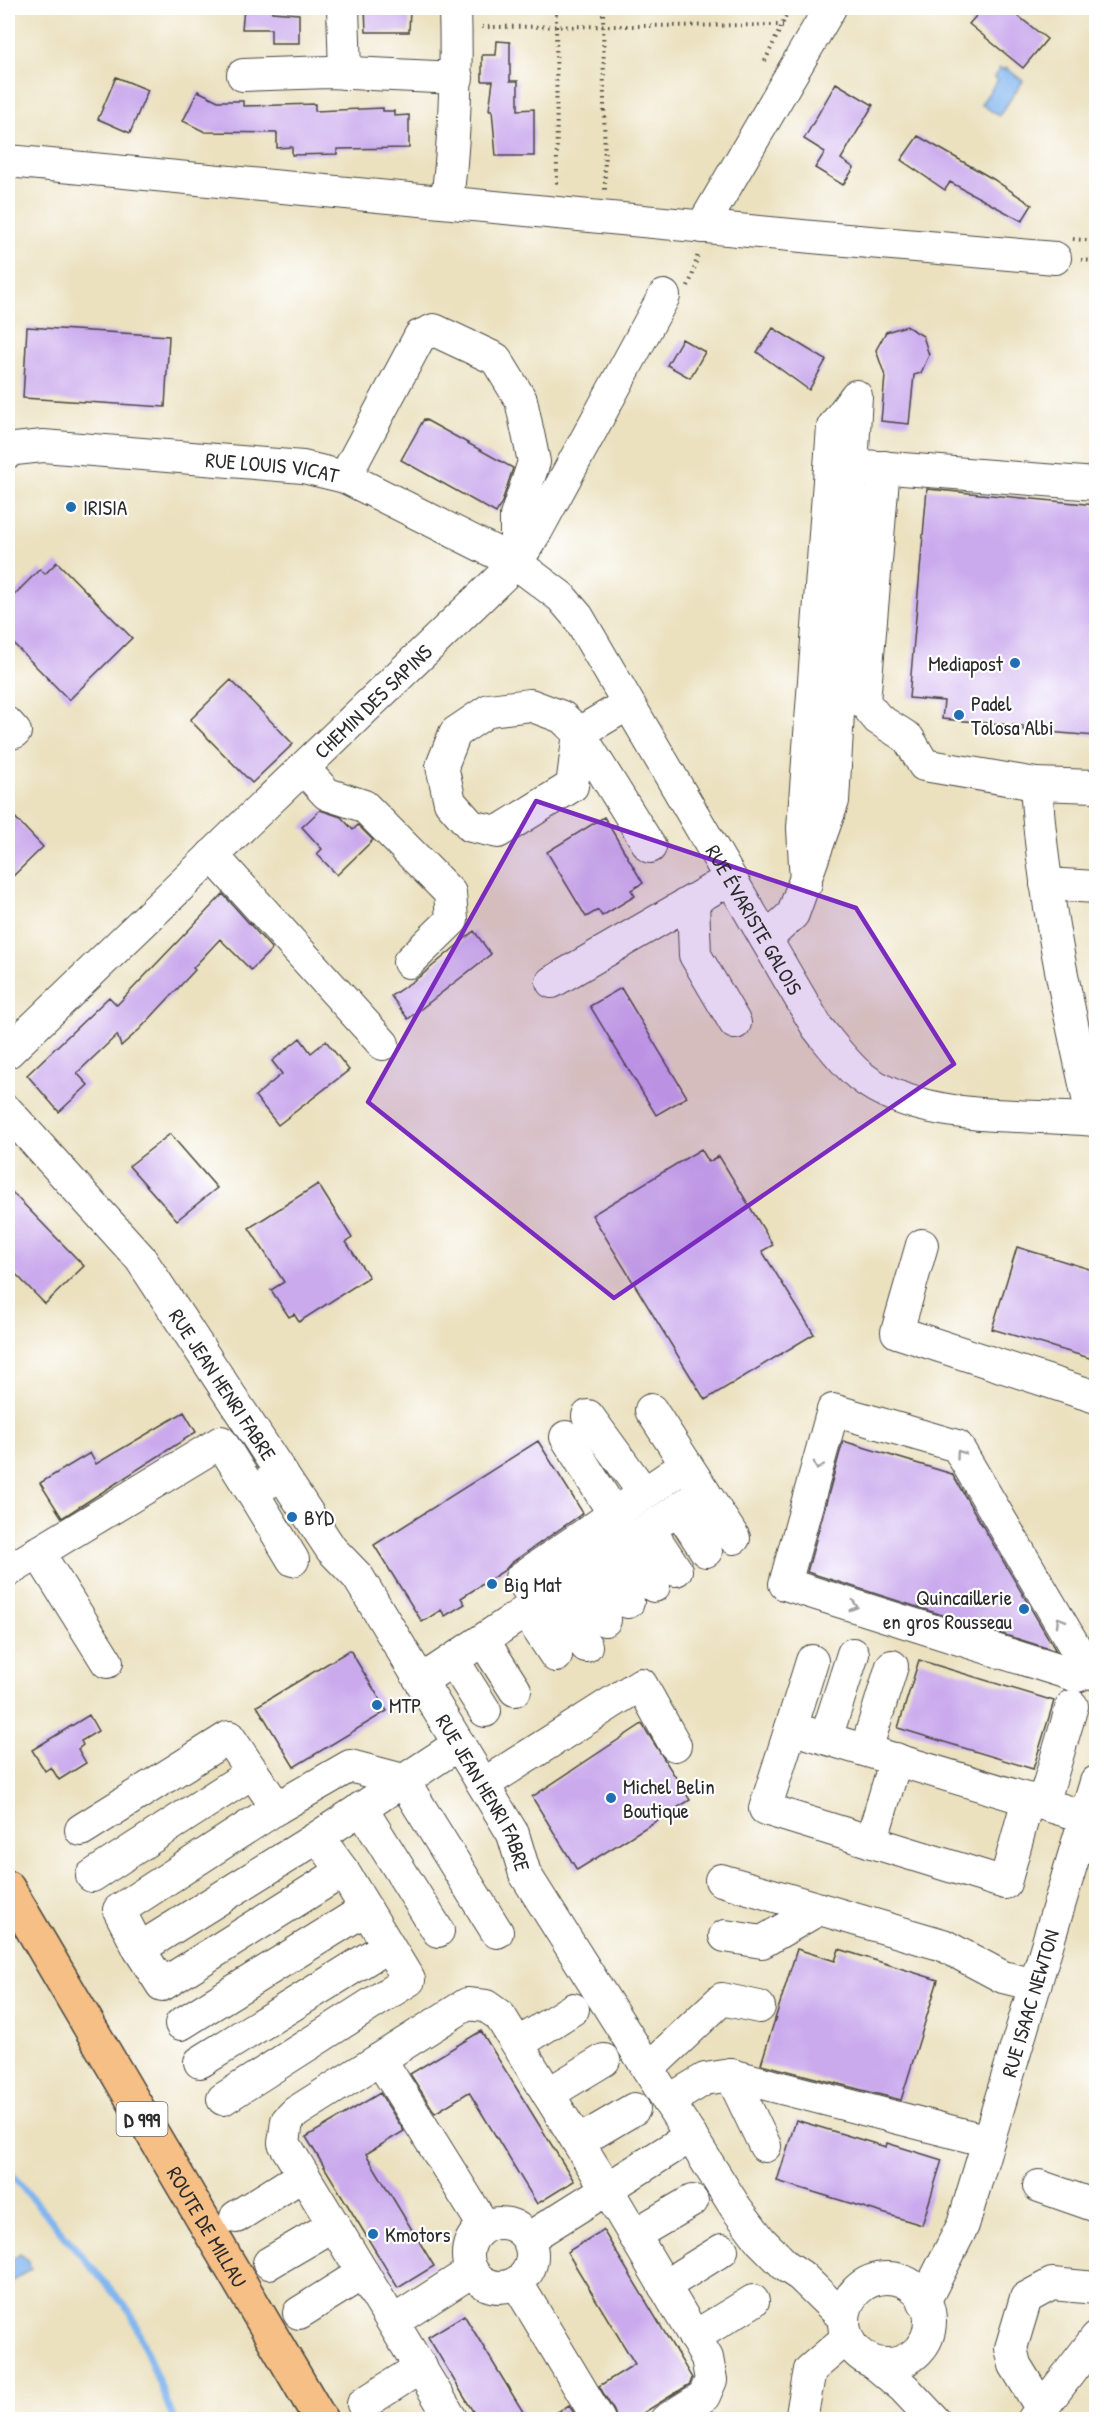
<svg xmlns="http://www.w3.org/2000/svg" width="1104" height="2427" viewBox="0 0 1104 2427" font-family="'Patrick Hand',sans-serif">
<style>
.water{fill:#80b5ef;stroke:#56708d;stroke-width:1.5}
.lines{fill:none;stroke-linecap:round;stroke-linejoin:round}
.stream{stroke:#80b5ef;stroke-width:7}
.building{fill:#caaaed}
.minor-casing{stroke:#484641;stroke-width:34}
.major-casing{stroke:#484641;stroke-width:36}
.path{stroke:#484641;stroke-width:4;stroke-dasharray:1.5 4.5;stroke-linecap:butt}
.minor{stroke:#fff;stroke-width:32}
.major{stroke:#f5bf86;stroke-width:33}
.oneway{stroke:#a0a0a0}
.marked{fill:#7b2cbf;fill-opacity:0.2;stroke:#7b2cbf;stroke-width:4.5;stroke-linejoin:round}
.poi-dot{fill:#1f6fb2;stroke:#fff;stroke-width:2}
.labels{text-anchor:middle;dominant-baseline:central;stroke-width:4.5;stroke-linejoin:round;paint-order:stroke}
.shield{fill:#fff;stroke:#6b6b6b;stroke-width:1.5}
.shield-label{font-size:20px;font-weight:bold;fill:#2b2b2b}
.street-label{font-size:21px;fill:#2b2b2b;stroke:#fff}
.poi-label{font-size:21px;fill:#2b2b2b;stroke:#fff;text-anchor:start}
</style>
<rect width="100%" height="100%" fill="#fff"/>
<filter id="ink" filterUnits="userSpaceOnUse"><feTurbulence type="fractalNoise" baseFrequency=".0167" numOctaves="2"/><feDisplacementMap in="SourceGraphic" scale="12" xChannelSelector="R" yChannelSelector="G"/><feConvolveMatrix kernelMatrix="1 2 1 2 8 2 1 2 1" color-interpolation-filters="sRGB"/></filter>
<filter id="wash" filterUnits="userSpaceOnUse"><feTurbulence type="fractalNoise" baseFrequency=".008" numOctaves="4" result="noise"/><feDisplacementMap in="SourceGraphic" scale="24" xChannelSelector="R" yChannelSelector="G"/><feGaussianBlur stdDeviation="1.35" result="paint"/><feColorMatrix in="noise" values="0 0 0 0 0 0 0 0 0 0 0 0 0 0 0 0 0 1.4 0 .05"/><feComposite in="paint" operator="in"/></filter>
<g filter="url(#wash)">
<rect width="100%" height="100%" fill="#ebe1bf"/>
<path class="water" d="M1000,68L1004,70L1006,68L1023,81L999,116L981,104L998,80L994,77Z
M20,2254L28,2260L31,2269L8,2284V2263Z"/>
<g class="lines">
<path class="stream" d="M8,2165L13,2176L131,2313L174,2420"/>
</g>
<g id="blocks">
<path class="building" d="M244,8H272V12L299,14V43H271V29H242Z
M365,8H410L409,32H366Z
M983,8H1008L1047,39L1023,68L969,24Z
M497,41L510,42V81H518V110L534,109V156H496L492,110H489L493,81H482V55H496Z
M116,77L148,90L130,133L98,119Z
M836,83L873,105L841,159L854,168L843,185L815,168L825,152L804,139Z
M198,91L218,101H243V106L315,104V111L383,108V111H394V116L409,115V148L337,149V154L292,155V147L277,148V133L205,132L183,121Z
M918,136L993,179L1032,205L1022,221L950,182L945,190L901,160Z
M906,326L923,336L929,355L921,373L914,375L909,424L881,421L885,376L876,350L886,332Z
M27,327L169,336L165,407L23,398Z
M773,328L826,360L809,390L757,352Z
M682,339L705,352L690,378L667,365Z
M424,419L513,468L502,502L496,513L401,460Z
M927,489L1096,505V736L1023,730V726L942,719L944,701L909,698Z
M57,562L132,638L69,700L8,638V601L40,569L45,574Z
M231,680L293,744L252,783L190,720Z
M8,810L43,847L8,881Z
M320,810L341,817L353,830L358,825L373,840L337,875L317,854L322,849L302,827Z
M604,817L643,883L631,890L635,896L602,916L598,910L586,917L547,852Z
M223,894L272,949L251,970L220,939L193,968L195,970L140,1029L121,1046L117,1035L77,1073L88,1085L59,1112L27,1075L109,997L117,1005Z
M474,931L491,954L408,1019L391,996L422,975Z
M621,988L687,1097L656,1115L590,1006Z
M300,1038L311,1053L326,1041L349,1070L278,1125L255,1096L282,1074L272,1061Z
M170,1134L217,1188L177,1220L129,1166Z
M701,1149L709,1162L719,1156L773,1245L762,1251L814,1334L705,1400L592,1215Z
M318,1184L352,1238L346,1242L369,1277L299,1322L294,1314L289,1317L271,1290L284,1282L249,1228Z
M8,1188L84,1266L45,1304L8,1266Z
M1017,1247L1096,1271V1360L992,1329Z
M184,1412L196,1432L62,1518L40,1483L90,1453L96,1464Z
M538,1441L583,1513L511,1563L505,1570L461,1598L465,1604L445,1616L441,1610L422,1622L374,1545Z
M843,1441L952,1474L1056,1651L807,1572Z
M350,1650L387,1711L294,1767L257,1706Z
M919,1660L1054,1701L1033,1769L898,1728Z
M89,1715L98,1731L81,1741L83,1745L78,1749L86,1763L59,1780L51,1767L45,1771L32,1750Z
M642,1724L690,1800L577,1870L532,1797Z
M797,1949L835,1961L839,1949L938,1980L901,2100L761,2064Z
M481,2031L574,2181L537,2204L469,2092L435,2113L410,2074Z
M380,2093L404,2131L366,2154L434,2266L398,2288L306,2137Z
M796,2120L886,2147L887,2143L942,2160L922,2225L777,2181Z
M603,2230L692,2378L690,2384L632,2420H617L614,2411L599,2386L635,2364L567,2252Z
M464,2315L528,2420H478L428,2337Z
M569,2405L578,2420H544Z"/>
</g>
</g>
<g filter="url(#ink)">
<use href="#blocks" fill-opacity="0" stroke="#484641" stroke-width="1.5"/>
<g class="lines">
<defs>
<g id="minor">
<path d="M343,8L345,73"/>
<path d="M243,75L329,72L457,78"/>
<path d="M8,161L823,238L1055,258"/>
<path d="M447,201C455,136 457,73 455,8"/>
<path d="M702,227L830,8"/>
<path id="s1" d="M8,452L15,449L43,446L303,467L345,477L516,563L561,597L578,617L817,1027C830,1043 843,1061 859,1075C919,1124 1023,1113 1096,1120"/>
<path d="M864,466L1096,484"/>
<path d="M884,467L864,702L878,719L908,738L924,765L1036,784L1096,786"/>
<path d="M345,477L420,336L434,330L496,359L521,400L534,462L516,516V563"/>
<path d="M628,704L579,733L572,786L498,832L471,826L450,802L442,766L455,733L489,710L530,705L562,717L579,733L650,847"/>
<path d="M8,724L15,732"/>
<path d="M303,768L327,794L364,806L450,893L452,920L409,962"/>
<path d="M1036,784C1043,898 1068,1008 1093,1120"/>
<path d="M212,855L383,1044"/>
<path d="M1046,884L1096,887"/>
<path d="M693,901L695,955L735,1023"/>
<path d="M766,939L793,914L833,801L856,396L833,427L803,828L806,883"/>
<path d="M552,982L730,879"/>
<path id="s2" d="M8,1052L516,563L537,530L664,296"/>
<path id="s3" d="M8,1112L140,1258L331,1549L358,1577L513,1834L525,1874L736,2208L761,2241L786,2266L801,2276L844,2318"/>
<path d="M922,1245L897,1332L1096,1397"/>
<path d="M588,1416L644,1493"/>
<path d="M566,1437L614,1514"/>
<path d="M252,1492L293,1560"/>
<path d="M704,1492L734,1538"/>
<path d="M679,1509L706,1551"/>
<path d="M649,1529L676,1570"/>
<path d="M625,1545L654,1586"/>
<path d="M38,1552L107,1662"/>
<path d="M603,1560L628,1602"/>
<path d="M8,1571L221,1442L252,1492L282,1474"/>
<path d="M577,1577L605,1620"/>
<path d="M551,1595L586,1646"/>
<path d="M537,1604L521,1578L686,1465"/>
<path d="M526,1611L556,1656"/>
<path d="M483,1640L515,1690"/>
<path d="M453,1660L485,1711"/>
<path d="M1089,1671L957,1446L833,1410L785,1584L1077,1676L1089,1671L1096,1674"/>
<path d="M421,1681L704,1492L651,1410"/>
<path d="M791,1728L812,1661"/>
<path d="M826,1738L853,1654"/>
<path d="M866,1750L892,1666"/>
<path d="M484,1784L641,1684L675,1745"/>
<path d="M1028,1799L1005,1883L765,1809L791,1728L1086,1817"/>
<path d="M1043,1804L1072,1706"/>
<path d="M361,1808L438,1931"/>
<path d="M81,1830L229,1737L277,1808L350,1766L403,1780L497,1932"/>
<path d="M318,1837L343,1871L162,1985L139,1949L318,1837L459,1744"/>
<path d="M871,1842L896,1759"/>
<path d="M92,1876L253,1772"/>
<path d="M721,1880L943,1945L1003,1977L1035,1985"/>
<path d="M725,1936L762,1942L819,1909"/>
<path d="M139,1949L119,1910L277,1808"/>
<path d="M181,2024L366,1909"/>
<path d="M518,2044L573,2009"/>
<path d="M380,2059L484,2226"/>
<path d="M200,2062L388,1946"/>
<path d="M648,2069L722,1999L759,2007"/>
<path d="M731,2075L765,2146"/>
<path d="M548,2094L604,2060"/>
<path d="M223,2099L409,1980L343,1871"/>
<path d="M668,2101L705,2079L731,2075L988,2141"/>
<path d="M578,2142L634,2109"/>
<path d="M1039,2186L1096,2206"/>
<path d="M236,2217L303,2175"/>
<circle cx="500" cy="2255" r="32"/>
<path d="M634,2235L692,2201"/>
<path d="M529,2238L691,2136"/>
<path d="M269,2263L334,2225"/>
<circle cx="887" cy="2321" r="43"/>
<path d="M517,2283L599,2420"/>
<path d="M664,2286L722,2250"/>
<path id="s4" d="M924,2302L963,2225L1096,1782"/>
<path d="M299,2313L363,2273"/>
<path d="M393,2322L472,2271"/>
<path d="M694,2337L753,2301"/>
<path d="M873,2362L904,2388L934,2420"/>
<path d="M363,2404L421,2367"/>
<path d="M1042,2409L1015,2365L1011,2348L1026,2298L1052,2284L1096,2288"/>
<path d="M801,2419L810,2370L847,2338"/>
<path d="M452,2420L284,2143L287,2121L296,2112L467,2004L486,2006L500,2016L607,2189L707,2358L711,2380L704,2396L666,2420"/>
<path d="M1033,2420L1096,2338"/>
</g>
<g id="major">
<path id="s5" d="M8,1888L321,2420"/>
</g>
</defs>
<use href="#minor" class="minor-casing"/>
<use href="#major" class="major-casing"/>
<path class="path" d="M556,8L557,187
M603,8L605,190
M482,27L783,25
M765,61L790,8
M1073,239L1096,241
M1081,260L1096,261
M688,286L692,277L698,254"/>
<use href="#minor" class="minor"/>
<use href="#major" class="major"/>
</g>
<defs><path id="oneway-chevron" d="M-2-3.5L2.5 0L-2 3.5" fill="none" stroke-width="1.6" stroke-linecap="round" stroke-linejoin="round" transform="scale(1.5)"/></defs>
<g class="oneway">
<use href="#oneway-chevron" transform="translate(960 1454) rotate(-126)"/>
<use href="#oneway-chevron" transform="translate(818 1466) rotate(106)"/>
<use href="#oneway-chevron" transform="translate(854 1606) rotate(17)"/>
<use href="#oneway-chevron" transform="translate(1060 1621) rotate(-120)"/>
</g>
</g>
<path class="marked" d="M536,801L856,908L954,1064L614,1298L368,1102Z"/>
<g class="poi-dot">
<circle cx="71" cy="507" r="6"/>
<circle cx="1015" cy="663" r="6"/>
<circle cx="959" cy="715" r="6"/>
<circle cx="292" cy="1517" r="6"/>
<circle cx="492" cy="1584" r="6"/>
<circle cx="1024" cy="1609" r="6"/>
<circle cx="377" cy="1705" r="6"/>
<circle cx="611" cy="1798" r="6"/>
<circle cx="373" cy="2234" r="6"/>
</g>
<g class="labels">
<rect class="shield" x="116.5" y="2102" width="51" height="34" rx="4.5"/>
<g class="shield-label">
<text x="142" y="2119">D 999</text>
</g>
<g class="street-label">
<text stroke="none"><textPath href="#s1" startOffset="266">RUE LOUIS VICAT</textPath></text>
<text stroke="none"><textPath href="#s2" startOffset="506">CHEMIN DES SAPINS</textPath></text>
<text stroke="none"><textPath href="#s1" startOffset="964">RUE ÉVARISTE GALOIS</textPath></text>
<text stroke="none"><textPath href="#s3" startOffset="348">RUE JEAN HENRI FABRE</textPath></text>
<text stroke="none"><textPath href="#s3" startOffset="834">RUE JEAN HENRI FABRE</textPath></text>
<text stroke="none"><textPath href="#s4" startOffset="318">RUE ISAAC NEWTON</textPath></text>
<text stroke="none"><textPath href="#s5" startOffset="393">ROUTE DE MILLAU</textPath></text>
</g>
<g class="poi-label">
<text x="83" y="507">IRISIA</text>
<text x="1003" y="663" text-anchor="end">Mediapost</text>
<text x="971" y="703">Padel<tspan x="971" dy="24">Tolosa Albi</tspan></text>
<text x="304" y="1517">BYD</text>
<text x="504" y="1584">Big Mat</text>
<text x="1012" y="1597" text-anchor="end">Quincaillerie<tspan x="1012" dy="24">en gros Rousseau</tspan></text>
<text x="389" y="1705">MTP</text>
<text x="623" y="1786">Michel Belin<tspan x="623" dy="24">Boutique</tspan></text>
<text x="385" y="2234">Kmotors</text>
</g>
</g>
<rect width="1104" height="2427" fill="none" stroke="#fff" stroke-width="30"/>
</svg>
